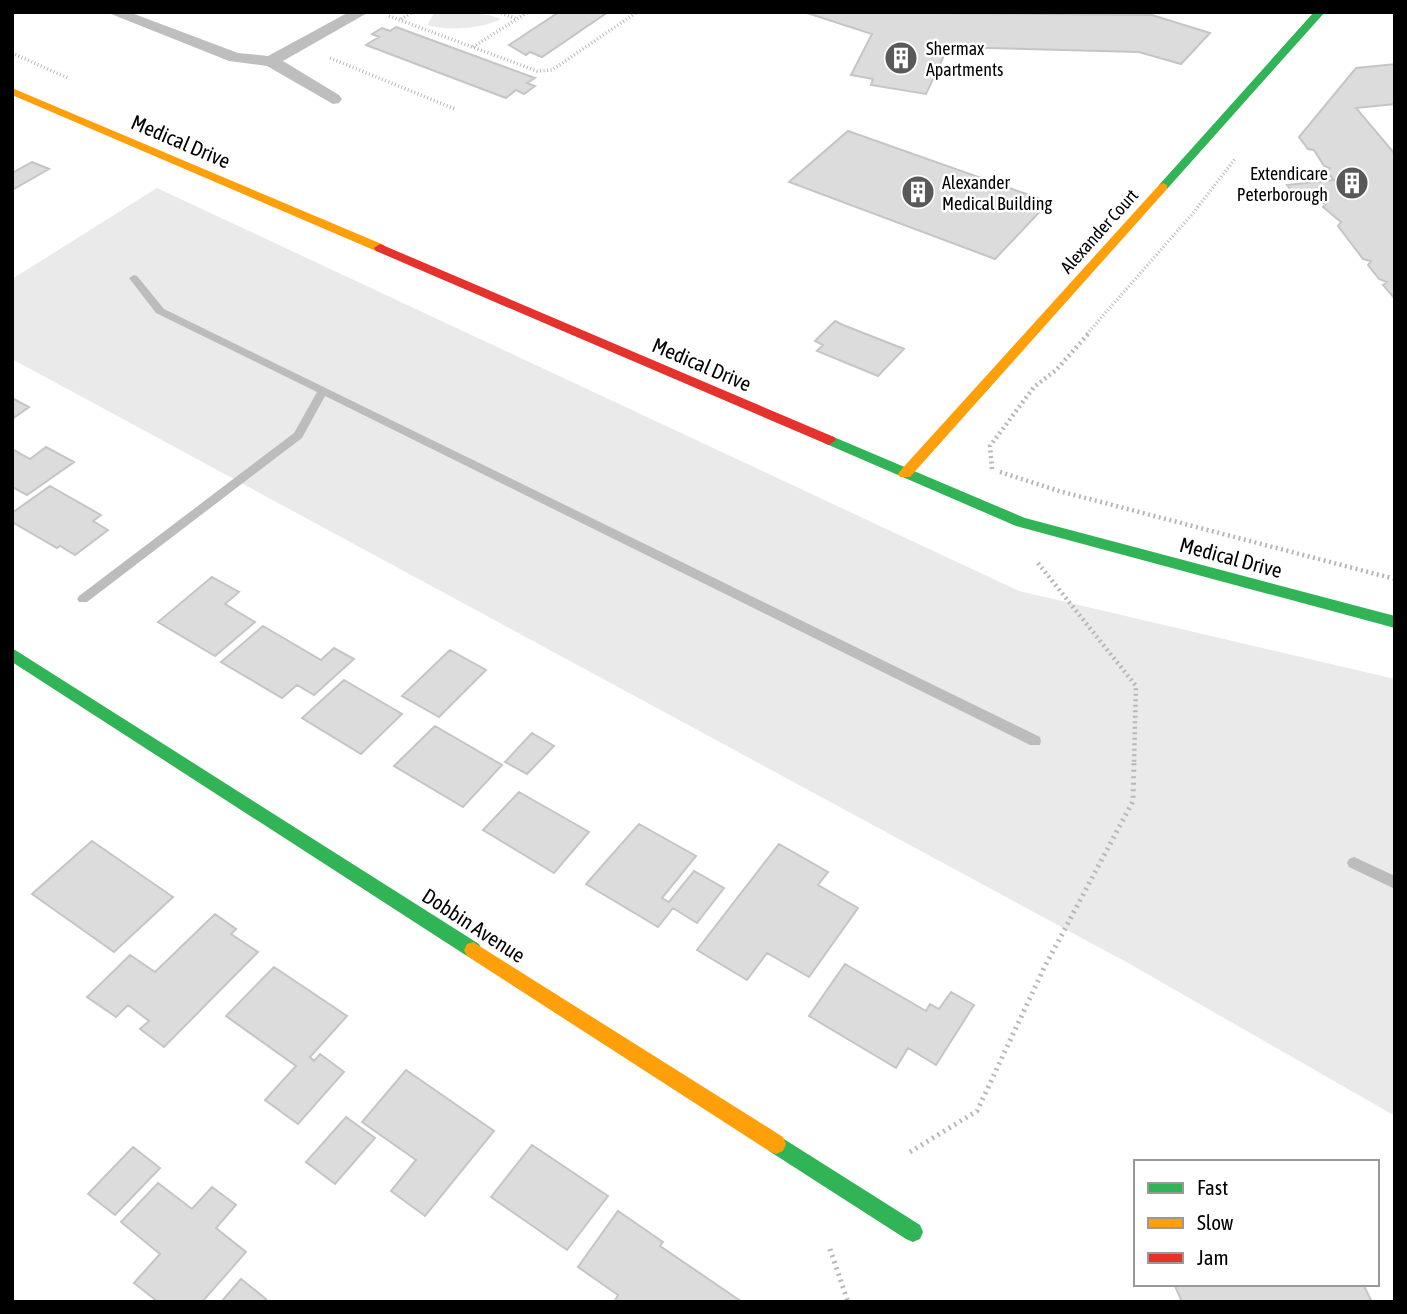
<svg xmlns="http://www.w3.org/2000/svg" width="1407" height="1314" viewBox="0 0 1407 1314" font-family="'Asap Condensed',sans-serif">
<style>
.green{fill:#eaeaea}
.lines{fill:none;stroke-linecap:round;stroke-linejoin:round}
.stream{fill:#bcbcbc;fill-rule:evenodd}
.building{fill:#dcdcdc;stroke:#c5c5c5;stroke-width:2}
.path-far2{stroke:#b8b8b8;stroke-width:3.5;stroke-dasharray:1 2.5;stroke-linecap:butt}
.path-far1{stroke:#b8b8b8;stroke-width:4.5;stroke-dasharray:2 3.5;stroke-linecap:butt}
.path{stroke:#b8b8b8;stroke-width:5;stroke-dasharray:2 4.5;stroke-linecap:butt}
.lane{fill:#bebebe;fill-rule:evenodd}
.fast{fill:#30b455;fill-rule:evenodd}
.slow{fill:#ff9f0a;fill-rule:evenodd}
.jam{fill:#e5322d;fill-rule:evenodd}
.labels{text-anchor:middle;dominant-baseline:central;stroke-width:5;stroke-linejoin:round;paint-order:stroke}
.far-poi-label{font-size:18px;fill:#000;stroke:#fff;text-anchor:start}
.far-street-label{font-size:18px;fill:#000;stroke:#fff}
.street-label{font-size:21px;fill:#000;stroke:#fff}
</style>
<rect width="100%" height="100%" fill="#fff"/>
<path class="green" d="M435,12C452,12 487,12 501,19C482,29 447,31 427,25Z
M157,188L1019,591L1395,679V1116L1128,963L12,359V279Z"/>
<g class="lines">
<path class="stream" d="M134,275L137,276L164,309L1040,737L1041,741L1040,745H1030L325,396L302,438L87,602H79L77,599L79,596L294,433L317,392L156,313L129,278Z
M1354,857L1395,876V889L1349,867L1347,863L1349,859Z"/>
</g>
<path class="building" d="M559,12H608L542,57L530,52L526,55L509,45Z
M804,12L1152,15L1210,33L1181,64L1139,52L948,47L926,94L871,85L873,79L851,75L872,34Z
M396,27L535,78L527,83L535,86L524,94L516,90L506,98L366,45L379,37L372,34L382,28L390,31Z
M1395,64V104L1356,108L1395,154V299L1383,285L1387,282L1379,279L1368,265L1371,261L1363,259L1338,226L1341,222L1323,207L1326,204L1293,192L1287,185L1334,180L1326,171L1330,168L1324,166L1314,150L1308,149L1299,137L1356,68Z
M848,131L1049,202L995,259L789,182Z
M32,162L49,169L12,190V173Z
M835,321L843,325L904,349L878,376L817,351L823,345L815,341Z
M12,398L29,407L12,419Z
M46,447L74,462L27,495L12,487V449L30,459Z
M50,486L101,515L93,521L108,530L75,555L60,546L57,548L12,522V513Z
M212,577L239,592L225,604L255,622L215,656L158,622Z
M263,626L321,660L334,648L354,659L314,695L297,685L282,698L221,662Z
M450,650L486,670L439,717L402,696Z
M344,680L402,714L361,754L302,718Z
M435,726L502,765L463,807L394,766Z
M532,733L554,746L527,774L505,762Z
M519,792L589,832L554,873L483,830Z
M639,824L696,856L662,898L669,902L694,871L724,888L697,923L673,908L658,927L586,884Z
M92,841L173,897L114,952L32,894Z
M779,844L828,872L818,885L858,908L809,977L767,953L747,980L697,950Z
M215,914L236,929L231,934L258,952L164,1047L140,1029L149,1021L128,1005L116,1017L87,997L130,955L155,972Z
M845,964L926,1011L930,1004L939,1009L951,992L974,1005L936,1065L908,1048L896,1068L809,1016Z
M274,967L347,1016L310,1057L314,1061L320,1054L344,1072L298,1124L265,1100L296,1066L226,1016Z
M406,1070L494,1131L425,1216L391,1191L416,1160L362,1122Z
M346,1117L375,1138L335,1184L306,1162Z
M532,1145L608,1196L567,1250L491,1197Z
M133,1147L160,1168L115,1215L88,1194Z
M158,1183L192,1209L212,1187L236,1205L216,1228L246,1252L202,1302H158L134,1283L160,1254L121,1222Z
M618,1211L663,1242L660,1246L742,1302H614L618,1295L578,1267Z
M241,1279L266,1299L263,1302H221Z
M1174,1284H1363L1372,1302H1182Z"/>
<g class="lines">
<path class="path-far2" d="M498,12L517,19
M389,16L537,71L552,70L637,12
M401,19L413,12
M473,47L528,12
M12,53L68,78
M330,58L455,109
M1087,334L1194,212L1235,159"/>
<path class="path-far1" d="M992,469L990,446L1034,387L1056,370L1089,333
M1000,472L1059,491L1395,579
M1038,563L1136,686L1134,763"/>
<path class="path" d="M910,1152L977,1111L1044,968L1133,801L1134,762
M830,1249L848,1302"/>
<path class="lane" d="M106,12H129L238,53L268,56L349,12H369L283,61L339,95L342,99L339,103L333,104L267,66L229,61Z"/>
<path class="fast" d="M1314,12H1325L1167,189H1159V185Z
M829,435L1025,518L1395,616V628L1016,526L824,443L822,440L824,437Z
M12,648L479,944L482,950L479,956L473,958L467,956L12,662Z
M776,1134L920,1225L923,1232L920,1239L913,1242L906,1239L769,1151L766,1144L769,1137Z"/>
<path class="slow" d="M12,88L384,245L386,248L380,252L376,251L12,95Z
M1163,183L1167,185V189L910,477H900L898,474L900,471L1159,185Z
M473,942L783,1137L786,1144L783,1151L776,1154L769,1151L467,956L464,950L467,944Z"/>
<path class="jam" d="M380,244L834,437L836,440L829,445L824,443L376,251L374,248Z"/>
</g>
<defs>
<symbol id="building-disc" viewBox="-11 -11 22 22"><circle r="9.5" fill="#595959" stroke="#fff"/><path d="M-4-6H4V6H1V3H-1V6H-4ZM-2.5-4.3h1.7v1.8h-1.7ZM.8-4.3h1.7v1.8H.8ZM-2.5-1h1.7V.8h-1.7ZM.8-1h1.7V.8H.8Z" fill="#fff"/></symbol>
</defs>
<g fill-rule="evenodd">
<use href="#building-disc" x="882" y="39" width="38" height="38"/>
<use href="#building-disc" x="1333" y="164" width="38" height="38"/>
<use href="#building-disc" x="899" y="173" width="38" height="38"/>
</g>
<g class="labels">
<g class="far-poi-label">
<text x="926" y="48">Shermax<tspan x="926" dy="21">Apartments</tspan></text>
<text x="1328" y="173" text-anchor="end">Extendicare<tspan x="1328" dy="21">Peterborough</tspan></text>
<text x="942" y="182">Alexander<tspan x="942" dy="21">Medical Building</tspan></text>
</g>
<g class="far-street-label">
<text transform="translate(1099 231) rotate(-48)">Alexander Court</text>
</g>
<g class="street-label">
<text transform="translate(181 141) rotate(23)">Medical Drive</text>
<text transform="translate(702 364) rotate(23)">Medical Drive</text>
<text transform="translate(1231 557) rotate(15)">Medical Drive</text>
<text transform="translate(474 925) rotate(33)">Dobbin Avenue</text>
</g>
</g>
<rect width="1407" height="1314" fill="none" stroke="#000000" stroke-width="28"/>
<rect x="1134" y="1160" width="245" height="126" fill="#ffffff" stroke="#999999" stroke-width="2"/>
<rect x="1148" y="1183" width="35" height="10" fill="#30b455" stroke="#999999" stroke-width="2"/>
<text x="1197" y="1195" font-size="21" fill="#000000">Fast</text>
<rect x="1148" y="1218" width="35" height="10" fill="#ff9f0a" stroke="#999999" stroke-width="2"/>
<text x="1197" y="1230" font-size="21" fill="#000000">Slow</text>
<rect x="1148" y="1253" width="35" height="10" fill="#e5322d" stroke="#999999" stroke-width="2"/>
<text x="1197" y="1265" font-size="21" fill="#000000">Jam</text>
</svg>
